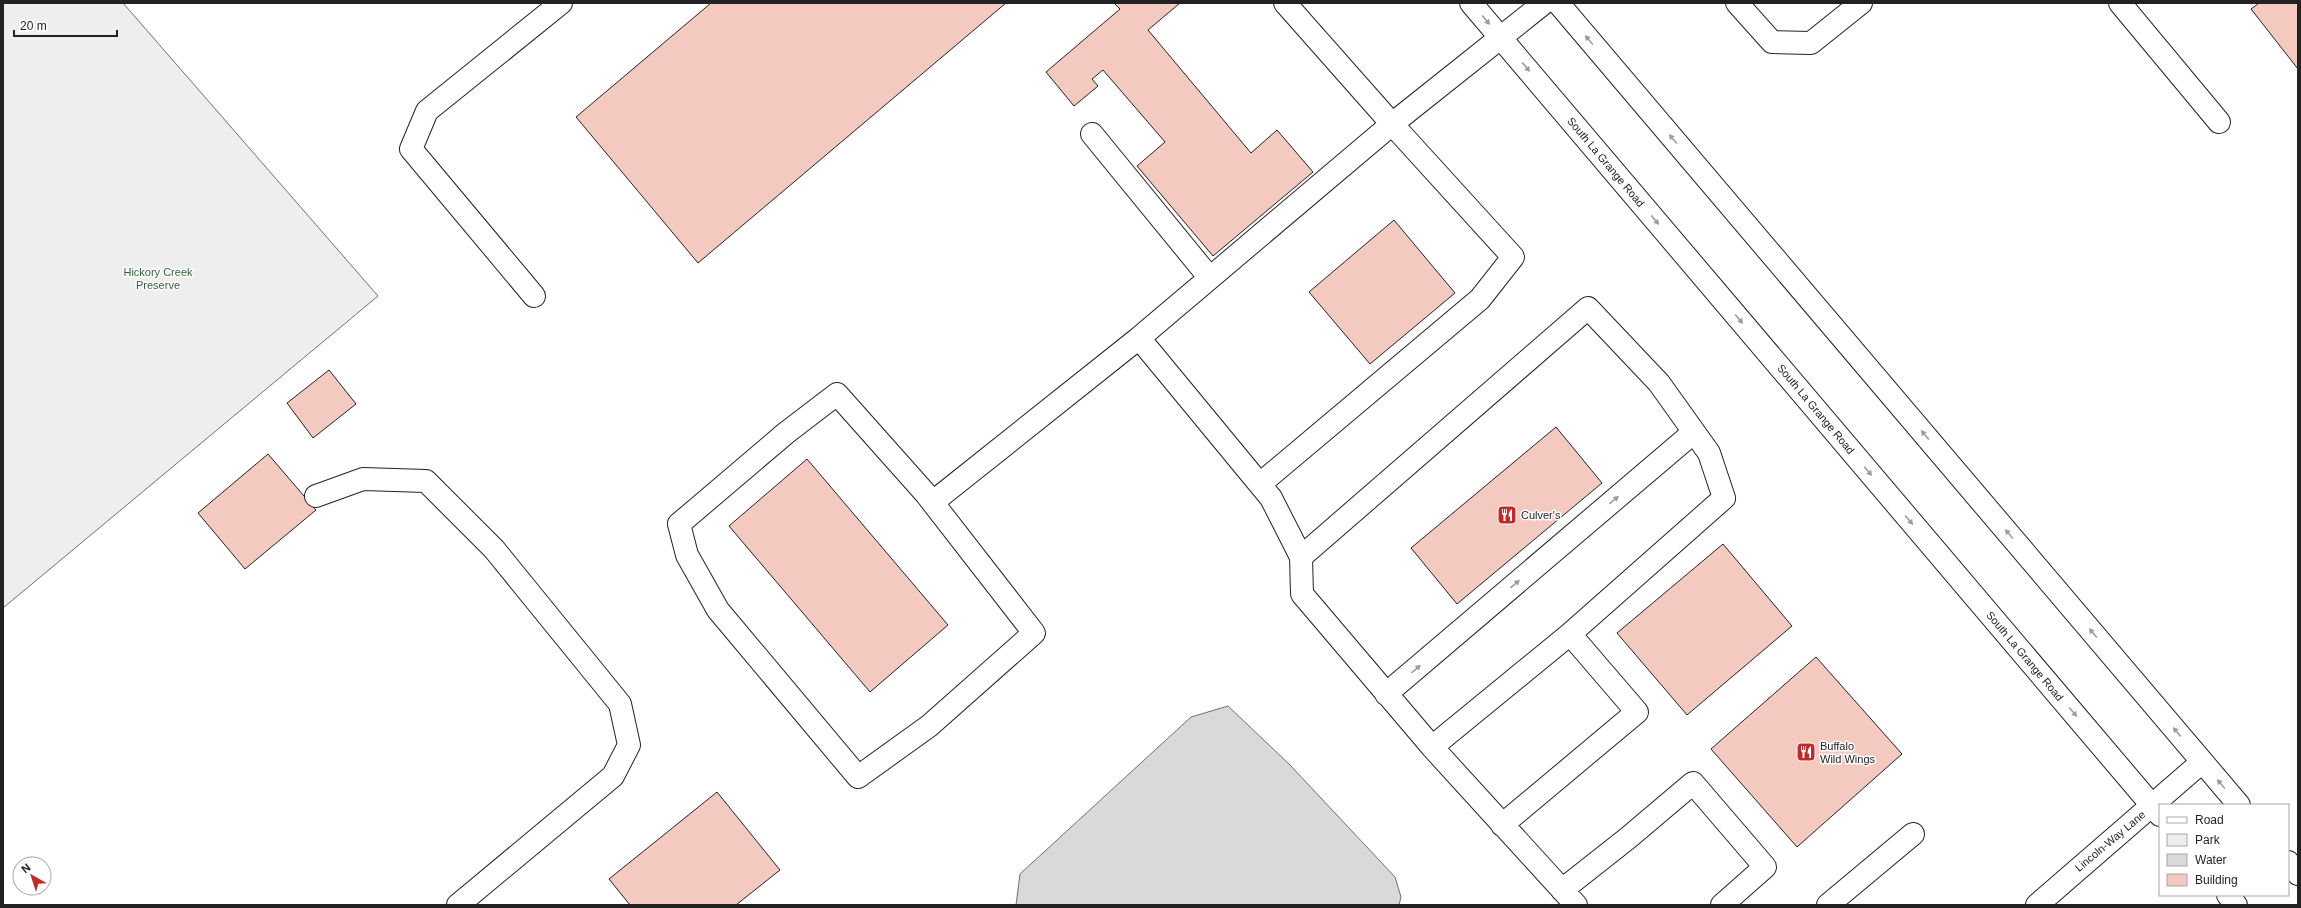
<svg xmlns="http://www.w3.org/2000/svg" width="2301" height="908" viewBox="0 0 2301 908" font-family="Arial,sans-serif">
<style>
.green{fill:#eee;stroke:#6f6f6f}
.water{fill:#d9d9d9;stroke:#6f6f6f}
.building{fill:#f3c9c0;stroke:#222}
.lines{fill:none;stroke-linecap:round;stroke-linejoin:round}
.minor-casing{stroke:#222;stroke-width:24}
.major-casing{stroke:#222;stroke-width:24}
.minor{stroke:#fff;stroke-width:22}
.major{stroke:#fff;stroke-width:22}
.oneway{fill:#9c9c9c}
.labels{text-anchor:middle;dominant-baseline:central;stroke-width:3;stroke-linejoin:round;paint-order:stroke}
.street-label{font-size:11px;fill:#222;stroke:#fff}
.park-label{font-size:11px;fill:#2f5e38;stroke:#fff}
.poi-label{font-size:11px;fill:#222;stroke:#fff;text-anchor:start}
</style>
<rect width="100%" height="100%" fill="#fff"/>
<path class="green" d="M3,3H123L378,296L3,608Z"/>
<path class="water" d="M1228,706L1290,765L1395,877L1401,897L1399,905H1016L1020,874L1191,717Z"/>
<path class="building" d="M711,3H1006L698,263L576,117Z
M1114,3H1180L1148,30L1251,153L1277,130L1313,172L1213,256L1137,166L1165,142L1103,70L1092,79L1098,86L1074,106L1046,72L1120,9Z
M2259,3H2298V69L2251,9Z
M1394,220L1455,293L1370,364L1309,292Z
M329,370L356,404L313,438L287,403Z
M1556,427L1602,483L1457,604L1411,548Z
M268,454L316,510L245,569L198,513Z
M807,459L948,625L870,692L729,526Z
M1723,544L1792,626L1687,715L1617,633Z
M1816,657L1902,754L1797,847L1711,749Z
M717,792L780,870L736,905H630L609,879Z"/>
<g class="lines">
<defs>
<path id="minor" d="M1285,3L1392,124L1544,3
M1737,3L1772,42L1811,43L1861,3
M2120,3L2219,122
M1092,134L1209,277
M534,296L411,149L427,111L561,3
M1260,484L1480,299L1513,257L1392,124L1139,338L1271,498L1301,557L1588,308L1659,383L1709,453L1724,498L1570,634
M926,494L1034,633L929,726L858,777L718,610L687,555L679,524L786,433L837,394L926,494L933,502L1139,338
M316,496L363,479L426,481L494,549L620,704L629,745L613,776L458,905
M1301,557L1302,594L1432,747
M1386,694L1694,432
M1502,825L1637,712L1570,634L1432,747L1576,905
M1562,890L1628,838L1693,783L1765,867L1722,905
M1828,905L1913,834
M2037,905L2202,762"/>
<path id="major" d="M1471,3L2160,815
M1558,3L2239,805
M2288,862L2298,874
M2228,895L2236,905"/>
</defs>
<use href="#minor" class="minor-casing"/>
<use href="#major" class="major-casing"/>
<use href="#minor" class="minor"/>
<use href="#major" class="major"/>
</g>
<defs><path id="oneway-solid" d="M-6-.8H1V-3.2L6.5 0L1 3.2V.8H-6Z"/></defs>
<g class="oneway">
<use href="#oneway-solid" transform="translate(1486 20) rotate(50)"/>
<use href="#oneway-solid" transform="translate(1589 40) rotate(-130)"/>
<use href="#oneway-solid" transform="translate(1526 67) rotate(50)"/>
<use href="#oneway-solid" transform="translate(1673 139) rotate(-130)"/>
<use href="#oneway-solid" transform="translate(1655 220) rotate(50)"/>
<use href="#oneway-solid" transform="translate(1739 319) rotate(50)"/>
<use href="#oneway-solid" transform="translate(1925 435) rotate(-130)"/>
<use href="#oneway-solid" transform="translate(1868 471) rotate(50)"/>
<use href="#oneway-solid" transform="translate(1614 500) rotate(-40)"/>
<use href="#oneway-solid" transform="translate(1909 520) rotate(50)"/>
<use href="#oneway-solid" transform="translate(2009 534) rotate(-130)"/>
<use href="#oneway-solid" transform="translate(1515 584) rotate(-40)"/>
<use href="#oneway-solid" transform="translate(2093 633) rotate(-130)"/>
<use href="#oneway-solid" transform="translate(1416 669) rotate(-40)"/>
<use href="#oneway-solid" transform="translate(2073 712) rotate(50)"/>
<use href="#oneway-solid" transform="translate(2177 732) rotate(-130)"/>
<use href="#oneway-solid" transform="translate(2221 784) rotate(-130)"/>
</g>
<defs>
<symbol id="restaurant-square" viewBox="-11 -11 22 22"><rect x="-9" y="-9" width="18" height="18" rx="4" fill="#c62828" stroke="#fff"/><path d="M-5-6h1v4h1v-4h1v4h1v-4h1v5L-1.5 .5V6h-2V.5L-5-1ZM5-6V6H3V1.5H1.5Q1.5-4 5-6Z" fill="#fff"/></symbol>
</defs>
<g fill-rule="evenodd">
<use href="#restaurant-square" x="1496" y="504" width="22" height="22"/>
<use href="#restaurant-square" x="1795" y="741" width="22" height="22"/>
</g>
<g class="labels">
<g class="street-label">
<text transform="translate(1606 162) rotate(50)">South La Grange Road</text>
<text transform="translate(1816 409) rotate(50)">South La Grange Road</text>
<text transform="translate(2025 656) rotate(50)">South La Grange Road</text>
<text transform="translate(2110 841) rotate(-40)">Lincoln-Way Lane</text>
</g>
<g class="park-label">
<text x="158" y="272">Hickory Creek<tspan x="158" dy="13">Preserve</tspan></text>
</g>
<g class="poi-label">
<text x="1521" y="515">Culver's</text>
<text x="1820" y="746">Buffalo<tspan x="1820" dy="13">Wild Wings</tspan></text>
</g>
</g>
<rect width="2301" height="908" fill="none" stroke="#222222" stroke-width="8"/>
<rect x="2159" y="804" width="130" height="92" fill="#ffffff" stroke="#a7a7a7"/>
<rect x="2167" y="817" width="20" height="6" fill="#ffffff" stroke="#a7a7a7"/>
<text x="2195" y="824" font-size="12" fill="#222222">Road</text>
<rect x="2167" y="834" width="20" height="12" fill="#eeeeee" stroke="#a7a7a7"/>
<text x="2195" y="844" font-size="12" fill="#222222">Park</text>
<rect x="2167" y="854" width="20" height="12" fill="#d9d9d9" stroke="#a7a7a7"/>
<text x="2195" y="864" font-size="12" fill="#222222">Water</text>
<rect x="2167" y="874" width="20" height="12" fill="#f3c9c0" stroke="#a7a7a7"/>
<text x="2195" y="884" font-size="12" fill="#222222">Building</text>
<g transform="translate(32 876) rotate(321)"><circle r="19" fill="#ffffff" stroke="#a7a7a7"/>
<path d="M0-3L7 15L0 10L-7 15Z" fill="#c62828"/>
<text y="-6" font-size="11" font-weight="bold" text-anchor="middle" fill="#222222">N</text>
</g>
<path d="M14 30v6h103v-6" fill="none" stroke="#222222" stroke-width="2"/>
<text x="20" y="30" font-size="12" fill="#222222" stroke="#ffffff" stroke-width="3" paint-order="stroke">20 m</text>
</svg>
